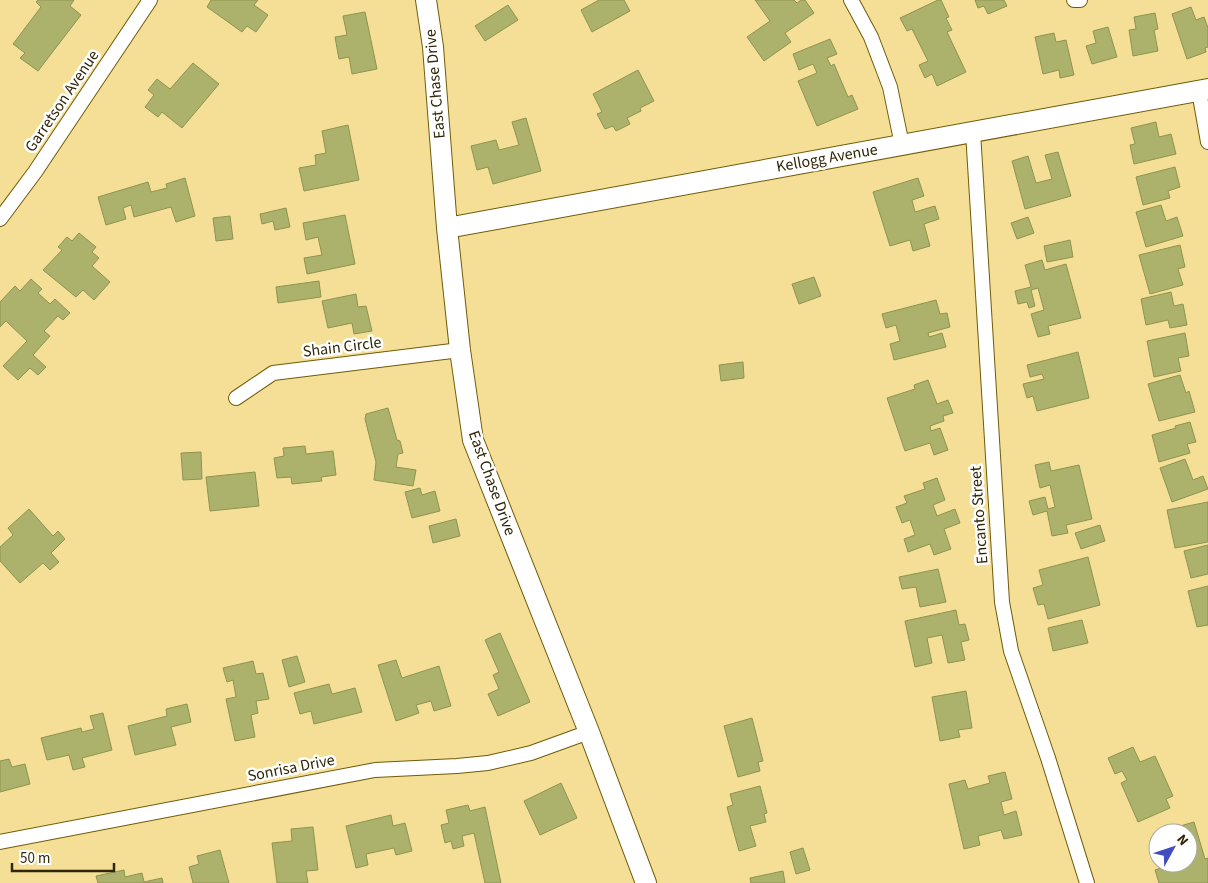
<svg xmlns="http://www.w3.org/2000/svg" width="1208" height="883" viewBox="0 0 1208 883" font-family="'Source Sans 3',sans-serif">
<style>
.building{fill:#acb26b;stroke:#8e944e}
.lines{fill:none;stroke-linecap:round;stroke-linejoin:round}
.street-casing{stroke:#705b09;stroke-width:16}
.secondary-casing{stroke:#705b09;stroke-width:22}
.street{stroke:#fff;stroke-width:14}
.secondary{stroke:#fff;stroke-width:20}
.labels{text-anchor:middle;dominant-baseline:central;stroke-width:5;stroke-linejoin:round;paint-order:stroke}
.street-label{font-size:16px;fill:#302708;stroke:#fff}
</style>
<rect width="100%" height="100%" fill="#f5df97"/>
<path class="building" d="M38,0H74L70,6L81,15L38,71L20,58L25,53L13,44L41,7L36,2Z
M211,0H258L254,5L268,15L256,32L247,26L242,32L207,7Z
M599,0H624L630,11L592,32L581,10Z
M755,0H794L797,3L801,0H805L814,13L785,33L791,42L764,61L747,37L770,21Z
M938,0H941L949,17L946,18L952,30L947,32L966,72L937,86L932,74L925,78L919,65L928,61L912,29L907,31L900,18Z
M975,0H1004L1007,6L988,14L984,6L978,8Z
M508,5L518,20L485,41L475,26Z
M1191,7L1196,20L1204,17L1208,28V47L1205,48L1206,52L1187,59L1172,14Z
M365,12L377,69L352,74L349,57L339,59L335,37L347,35L343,16Z
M1155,13L1158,29L1154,30L1158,51L1133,56L1129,30L1136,29L1134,17Z
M1108,27L1117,57L1092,64L1086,46L1096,43L1093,31Z
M1054,33L1056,42L1066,40L1074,75L1060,78L1059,70L1043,74L1035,37Z
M830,39L837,54L827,58L831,66L834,64L848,97L852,95L858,109L817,126L798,81L817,73L813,64L799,70L793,54Z
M193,63L219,84L182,128L162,112L158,117L145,107L154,95L148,90L157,79L170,89Z
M638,70L654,101L640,108L641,111L627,118L630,124L616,131L613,126L605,129L597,114L602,112L593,94Z
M526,118L541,171L493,184L488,167L477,170L471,146L496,140L499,150L519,145L512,122Z
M1156,122L1159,137L1171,134L1176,154L1134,164L1130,145L1135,144L1131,128Z
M348,125L359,180L304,191L299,168L316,165L315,155L326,153L322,131Z
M1058,152L1071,196L1025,209L1012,161L1028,156L1036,183L1052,179L1045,155Z
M1175,167L1180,187L1168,191L1170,198L1143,205L1136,177Z
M185,178L195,216L176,222L171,207L134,217L131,205L123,208L126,219L106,225L98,197L148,182L151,192L167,188L166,184Z
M918,178L924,196L912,200L915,212L935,206L939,219L924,224L930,246L913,251L910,240L890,246L873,192Z
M1161,205L1166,221L1177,217L1183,236L1146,247L1136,212Z
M286,208L290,227L275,230L273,221L262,224L260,214Z
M345,215L355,264L307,274L304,258L322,255L318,237L306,240L303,223Z
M230,216L233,239L216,241L213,218Z
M1028,217L1034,233L1017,239L1011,223Z
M79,233L96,247L92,252L99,258L92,266L110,282L94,300L83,290L76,297L43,270L62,250L58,247L67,237L72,241Z
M1070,240L1073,257L1047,262L1044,246Z
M1180,245L1185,267L1178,269L1183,285L1150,294L1139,255Z
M1042,260L1045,270L1066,264L1081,318L1048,326L1050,334L1038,337L1031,314L1044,310L1038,288L1031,290L1035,306L1029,308L1027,302L1018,304L1015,291L1031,287L1025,265Z
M814,277L821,296L799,304L792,284Z
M31,279L42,289L38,293L50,304L55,299L70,313L63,320L58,316L44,331L50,336L33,355L46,367L38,375L30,368L18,380L3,366L27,341L6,321L0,327V302L15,286L20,291Z
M319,281L321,297L278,303L276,287Z
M1171,292L1174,306L1183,304L1187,325L1170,328L1168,320L1146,325L1141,299Z
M356,294L358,307L366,306L372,331L354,334L352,323L328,328L322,301Z
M936,300L940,314L947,313L950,327L928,333L929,337L942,333L946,347L894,360L890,344L900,341L896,325L886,328L882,314Z
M1185,333L1189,356L1178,358L1181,371L1154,377L1147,341Z
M1078,352L1089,398L1037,411L1033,396L1027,398L1023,384L1044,379L1042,374L1030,377L1027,365Z
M743,362L744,378L721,381L719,365Z
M1180,375L1186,393L1189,391L1195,412L1159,421L1148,384Z
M928,380L937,404L948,400L953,413L943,416L944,421L930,426L931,431L940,428L948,450L934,455L930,443L905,451L887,398L915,389L914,385Z
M388,408L397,440L400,441L403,453L398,454L396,467L416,470L413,486L374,480L376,462L365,419L366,414Z
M1190,422L1196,442L1187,444L1190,453L1159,462L1152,435L1176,428L1175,426Z
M305,446L306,454L333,451L336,475L321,477L322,481L292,484L291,477L277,478L274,458L284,456L283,448Z
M201,452L202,479L183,480L181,453Z
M1185,459L1193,480L1203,476L1208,489L1172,502L1160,468Z
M1049,462L1051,471L1079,465L1092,519L1066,525L1068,533L1052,536L1047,511L1033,515L1029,501L1045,497L1048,509L1055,507L1050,485L1040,488L1035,465Z
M255,472L259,506L210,511L206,477Z
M937,478L945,500L933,505L937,516L955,509L960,523L944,529L951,549L934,555L930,544L908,552L904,539L915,535L910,520L902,523L896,507L907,503L904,496L925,489L923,483Z
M420,488L422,495L435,491L440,511L412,518L405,492Z
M1208,502V542L1175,548L1167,510Z
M29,509L53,536L58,531L65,539L51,553L59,562L50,570L43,563L20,583L0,561V547L13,535L8,528Z
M456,519L460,536L433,543L429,526Z
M1100,525L1105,541L1081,549L1075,533Z
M1208,545V574L1191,578L1184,551Z
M1088,557L1100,605L1048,619L1044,604L1038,605L1033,588L1043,585L1039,570Z
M938,569L946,602L920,607L916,587L902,589L899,577Z
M1208,586V625L1197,627L1188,591Z
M956,610L959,625L965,624L969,640L961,642L965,660L948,663L942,635L927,638L932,663L915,667L905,621Z
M1082,620L1088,643L1053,651L1048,628Z
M500,633L530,702L498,716L488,694L499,689L493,675L499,672L485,640Z
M297,656L305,682L289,687L282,660Z
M396,660L402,678L439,666L451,706L434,711L431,701L416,705L419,713L396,721L378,665Z
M253,661L256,674L263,673L269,699L256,701L258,713L251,715L255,737L235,741L226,699L236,697L233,680L227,682L223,668Z
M329,684L332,694L355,688L362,712L314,724L311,711L300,714L294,693Z
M966,691L972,728L958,730L960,737L940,741L932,697Z
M187,704L191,722L171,727L176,745L135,755L128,726L167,716L166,709Z
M103,713L112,750L82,758L85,767L73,770L69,755L47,760L41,738L81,728L82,732L94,729L90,716Z
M752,718L763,761L758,762L760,771L738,777L724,726Z
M1133,747L1140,762L1155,756L1173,796L1166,799L1170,808L1138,822L1121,783L1127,780L1122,771L1115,774L1108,758Z
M9,759L12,767L25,764L30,784L0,792V761Z
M1005,772L1012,799L1001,802L1004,815L1016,811L1022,835L1004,839L1001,830L978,836L980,845L964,849L949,784L965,780L968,789L990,783L988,776Z
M561,783L577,818L540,835L524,801Z
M760,786L767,813L764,814L766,822L750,826L756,846L739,851L727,807L733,805L730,794Z
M468,805L470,811L485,807L501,883H485L474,833L462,836L464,846L453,849L451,841L445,843L441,825L449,823L446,810Z
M391,815L393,826L405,823L412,851L396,855L394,848L366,854L368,865L356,868L346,826Z
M1194,822L1205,859L1208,858V883H1159L1155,870L1176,863H1188V833H1167L1166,830Z
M313,827L318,870L306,871L308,883H277L272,843L292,841L291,829Z
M803,848L810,870L796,874L790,852Z
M220,850L229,883H193L189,867L199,864L197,856Z
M124,870L125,877L142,873L144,882L162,878L163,883H98L96,876Z
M783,871L785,883H751L750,878Z"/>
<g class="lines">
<defs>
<path id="street" d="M851,0L871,37L890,87L902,145
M1074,0H1080
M1199,91L1208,142
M973,132L1002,602L1011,651L1048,758L1087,883
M0,219L35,172L150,0
M236,398L273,373L460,350
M0,842L375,770L457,766L488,763L531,753L589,732"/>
<path id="secondary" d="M426,0L433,47L447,228L460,350L473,440L589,732L646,883
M447,228L1208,89"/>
</defs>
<use href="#street" class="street-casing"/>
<use href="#secondary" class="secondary-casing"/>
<use href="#street" class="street"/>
<use href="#secondary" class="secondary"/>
</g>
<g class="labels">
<g class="street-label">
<text transform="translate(435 84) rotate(-95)">East Chase Drive</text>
<text transform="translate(62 101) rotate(-56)">Garretson Avenue</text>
<text transform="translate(827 158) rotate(-10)">Kellogg Avenue</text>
<text transform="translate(342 347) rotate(-7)">Shain Circle</text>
<text transform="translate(492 483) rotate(70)">East Chase Drive</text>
<text transform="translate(979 515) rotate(-94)">Encanto Street</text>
<text transform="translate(291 768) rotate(-11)">Sonrisa Drive</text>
</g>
</g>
<g transform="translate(1173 848) rotate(50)"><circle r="24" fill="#ffffff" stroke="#aca99c"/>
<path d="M0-4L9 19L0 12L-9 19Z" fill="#414dc1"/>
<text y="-8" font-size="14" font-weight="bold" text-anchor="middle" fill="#302708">N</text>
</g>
<path d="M12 863v8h102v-8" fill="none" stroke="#302708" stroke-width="2.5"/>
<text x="20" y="863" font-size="15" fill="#302708" stroke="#ffffff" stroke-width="4" paint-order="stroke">50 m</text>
</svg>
